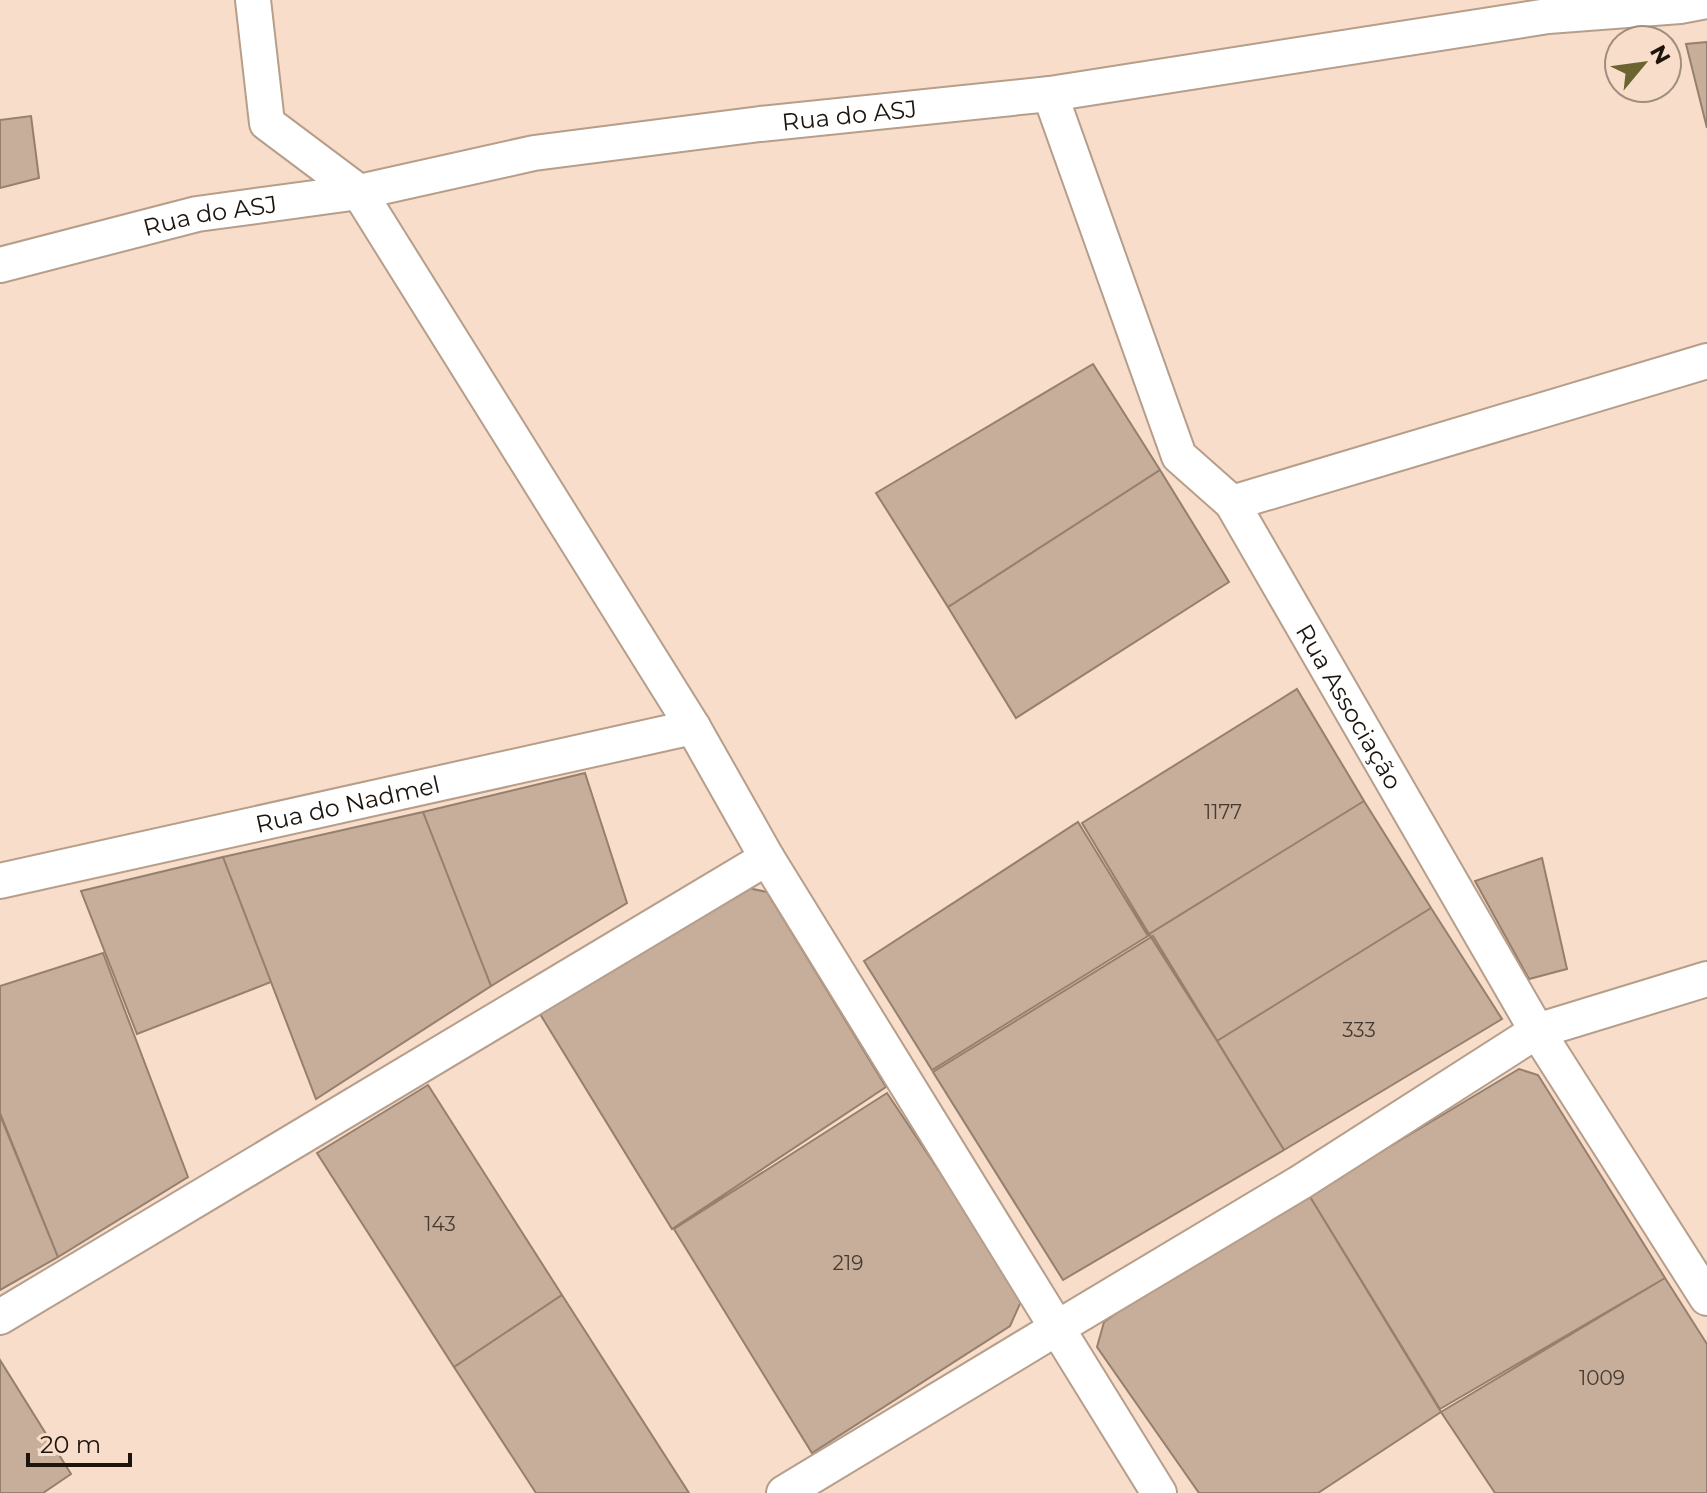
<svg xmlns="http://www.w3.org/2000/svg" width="1707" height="1493" viewBox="0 0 1707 1493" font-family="Montserrat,sans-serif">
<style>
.building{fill:#c6ae9b;stroke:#967f6d;stroke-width:2}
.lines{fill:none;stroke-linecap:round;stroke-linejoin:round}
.street-casing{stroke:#b69e8b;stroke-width:38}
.street{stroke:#fff;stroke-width:34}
.labels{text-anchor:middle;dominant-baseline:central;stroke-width:8;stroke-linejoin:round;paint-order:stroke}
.number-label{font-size:20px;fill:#463a30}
.street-label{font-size:24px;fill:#1c140d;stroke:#f7ddca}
</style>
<rect width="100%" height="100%" fill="#f7ddca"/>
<path class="building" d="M1707,42V128L1686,44Z
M31,116L39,178L0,188V120Z
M1093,364L1160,470L948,607L876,493Z
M1160,470L1229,582L1016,718L948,607Z
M1297,689L1364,801L1149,934L1082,823Z
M585,773L627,903L491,986L423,812Z
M1364,801L1431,908L1217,1041L1149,934Z
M423,812L491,986L316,1099L223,857Z
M1078,822L1148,936L932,1070L864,961Z
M223,857L271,982L137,1034L81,891Z
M1542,858L1567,969L1529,979L1475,881Z
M739,886L767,892L886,1087L672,1229L540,1014Z
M1431,908L1502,1019L1284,1150L1217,1041Z
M1153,936L1284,1150L1063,1280L933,1072Z
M103,953L188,1177L58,1257L0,1113V986Z
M1519,1069L1538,1075L1665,1278L1440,1409L1309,1195Z
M428,1085L562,1295L454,1367L317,1153Z
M887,1093L1023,1297L1010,1326L812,1453L674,1229Z
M0,1115L58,1257L0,1290Z
M1301,1182L1441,1412L1318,1493H1199L1097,1347L1104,1322Z
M1665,1278L1707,1344V1493H1495L1441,1412Z
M562,1295L689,1493H536L454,1367Z
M0,1360L71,1474L43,1493H0Z"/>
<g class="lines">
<defs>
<g id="street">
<path d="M253,0L267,123L359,192L693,727L767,858L1057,1328L1301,1182L1537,1031L1707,979"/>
<path id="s1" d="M1050,94L1179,456L1232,503L1537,1031L1707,1298"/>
<path id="s2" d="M0,265L197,214L359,192L534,153L760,124L1050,94L1548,16L1680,6L1707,1"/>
<path d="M1232,503L1707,361"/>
<path id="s3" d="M0,881L693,727"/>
<path d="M0,1317L767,858"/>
<path d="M784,1493L1057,1328L1159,1493"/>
</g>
</defs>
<use href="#street" class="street-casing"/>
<use href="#street" class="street"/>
</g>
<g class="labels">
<g class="number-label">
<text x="1223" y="812">1177</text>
<text x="1359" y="1030">333</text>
<text x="440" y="1224">143</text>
<text x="848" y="1263">219</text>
<text x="1602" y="1378">1009</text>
</g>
<g class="street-label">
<text stroke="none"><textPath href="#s2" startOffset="864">Rua do ASJ</textPath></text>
<text stroke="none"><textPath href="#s2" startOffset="216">Rua do ASJ</textPath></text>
<text stroke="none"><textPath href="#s1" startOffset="690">Rua Associação</textPath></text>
<text stroke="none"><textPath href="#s3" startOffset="356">Rua do Nadmel</textPath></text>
</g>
</g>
<g transform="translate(1643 64) rotate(61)"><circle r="38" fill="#f7ddca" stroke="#9f8d7e" stroke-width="2"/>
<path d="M0-6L14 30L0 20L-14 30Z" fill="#6b6430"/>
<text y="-12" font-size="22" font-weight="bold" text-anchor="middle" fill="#1c140d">N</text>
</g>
<path d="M28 1453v12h102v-12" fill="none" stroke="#1c140d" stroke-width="4"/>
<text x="40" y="1453" font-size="24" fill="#1c140d" stroke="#f7ddca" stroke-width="6" paint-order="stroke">20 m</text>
</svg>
